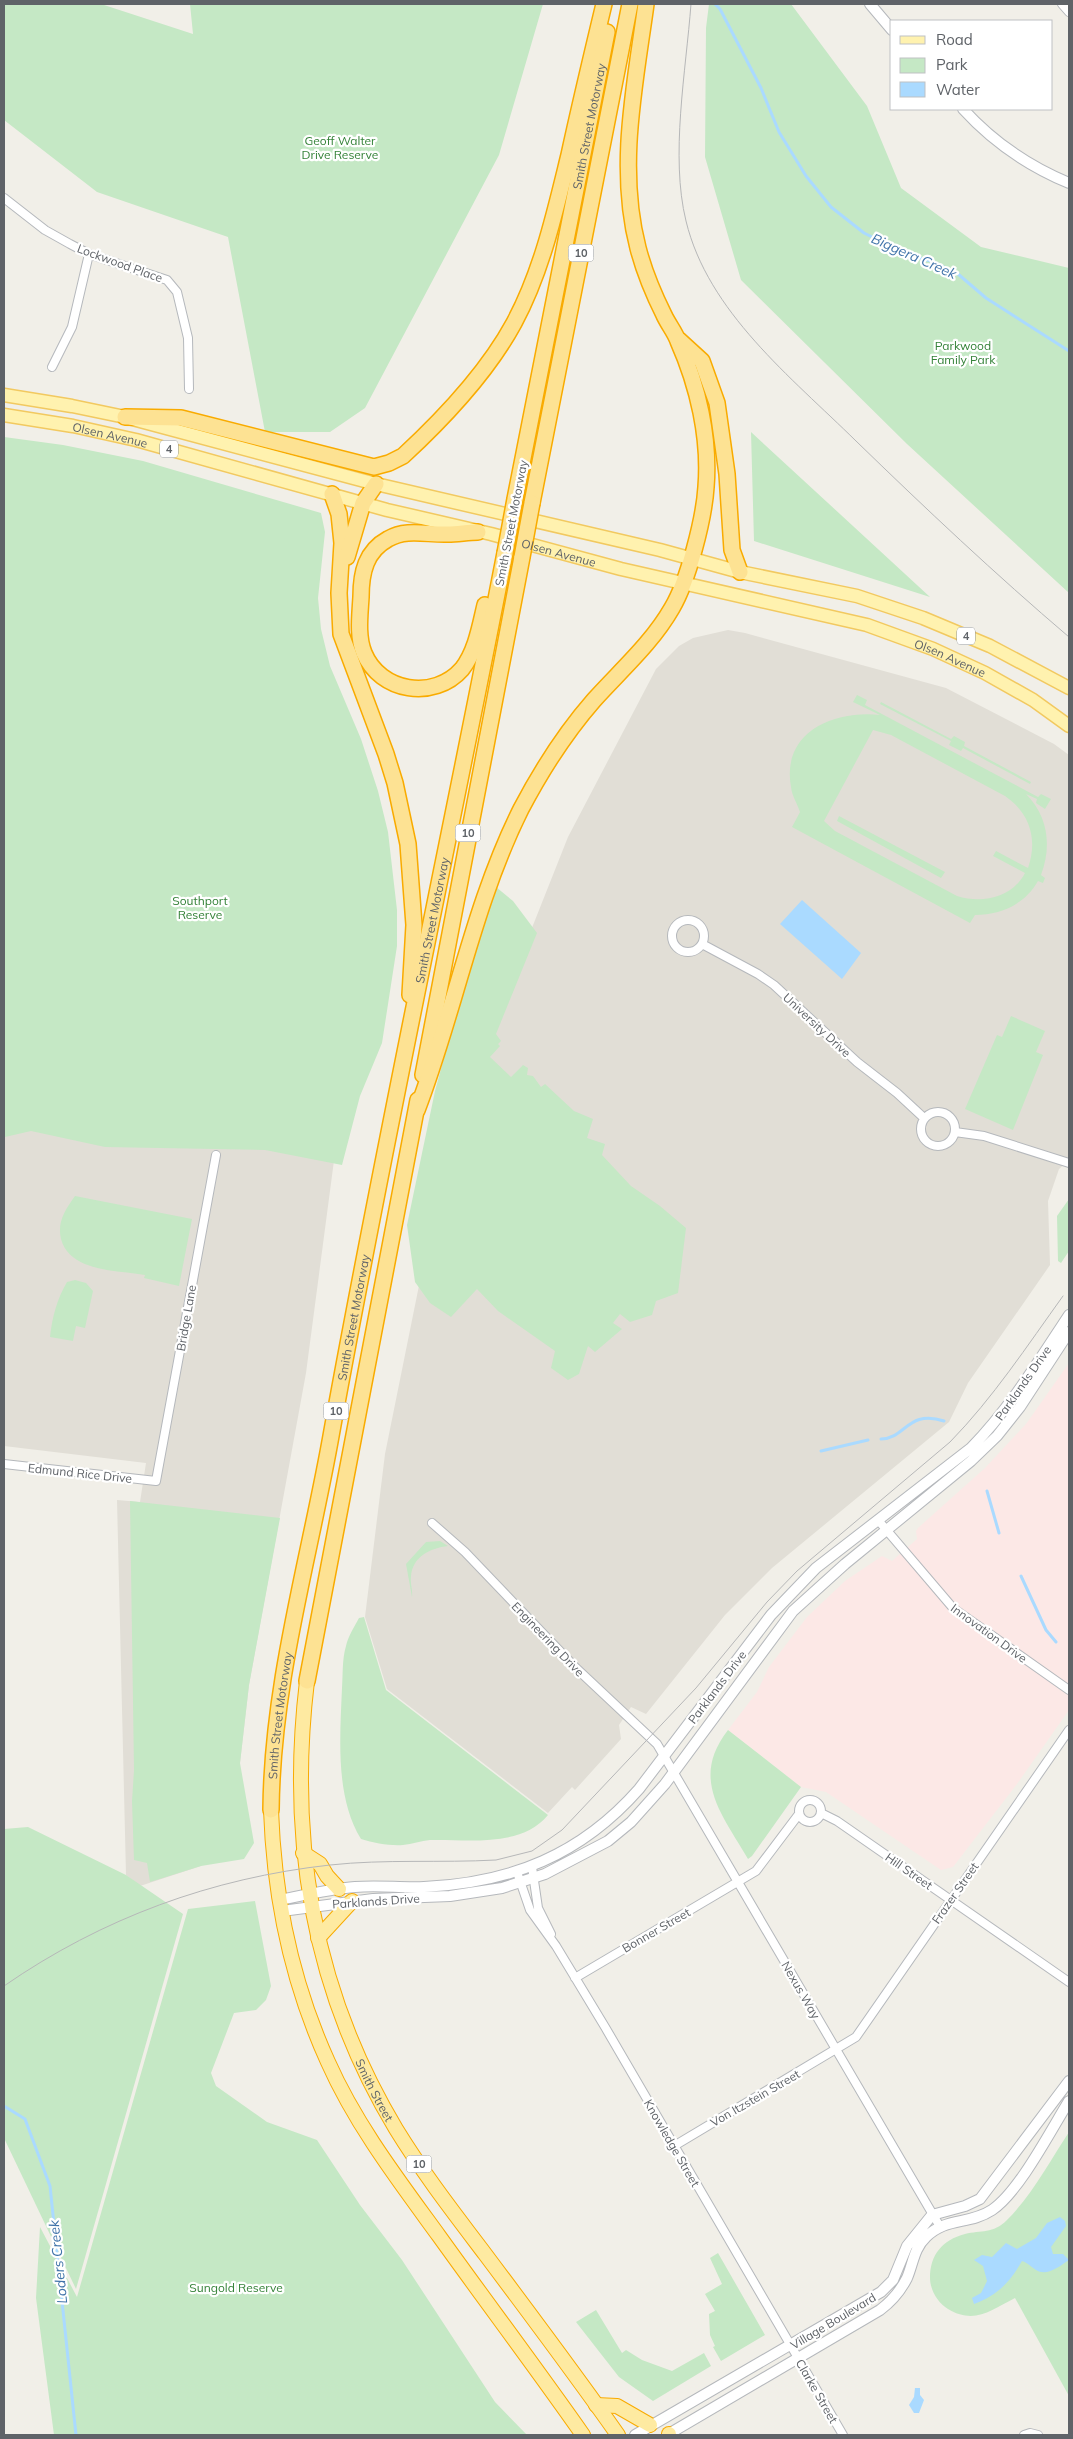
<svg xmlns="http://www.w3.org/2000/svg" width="1073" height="2439" viewBox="0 0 1073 2439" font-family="Mulish,sans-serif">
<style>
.education{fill:#e1ded6}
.medical{fill:#fce8e6}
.green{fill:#c5e8c5;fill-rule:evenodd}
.water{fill:#aadaff}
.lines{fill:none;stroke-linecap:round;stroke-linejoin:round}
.stream{stroke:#aadaff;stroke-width:3}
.minor-casing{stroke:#b5b8bc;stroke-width:10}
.tertiary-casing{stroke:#b5b8bc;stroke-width:12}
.primary-casing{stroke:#f2c960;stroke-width:15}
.trunk-casing{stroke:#f9ab00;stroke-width:16}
.motorway-casing{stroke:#f9ab00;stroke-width:18}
.minor{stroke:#fff;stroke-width:8}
.tertiary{stroke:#fff;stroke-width:10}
.primary{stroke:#fff2af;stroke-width:12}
.trunk{stroke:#feeaa1;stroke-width:14}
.motorway{stroke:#fde293;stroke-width:15}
.tram{stroke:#b6b7b8;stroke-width:1}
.motorway-bridge-casing{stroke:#f9ab00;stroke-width:18;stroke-linecap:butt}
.motorway-bridge{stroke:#fde293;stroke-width:15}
.labels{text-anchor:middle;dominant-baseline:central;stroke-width:4.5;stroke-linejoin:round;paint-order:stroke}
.shield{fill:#fff;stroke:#8f9295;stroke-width:1}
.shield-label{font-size:11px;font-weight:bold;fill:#5f6368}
.street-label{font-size:12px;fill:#5f6368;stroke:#fff}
.park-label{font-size:12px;fill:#348238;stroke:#fff}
.water-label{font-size:14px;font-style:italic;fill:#4174aa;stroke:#fff}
</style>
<rect width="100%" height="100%" fill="#f1efe8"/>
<path class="education" d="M4,461L352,1024L306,1373L249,1685L240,1763L201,1866L140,1886L126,1875L117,1500L140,1502L146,1463L4,1446Z
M728,630L745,633L946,688L1054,744L1069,755V1160L1059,1169L1048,1201L1050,1265L968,1383L949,1422L772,1568L725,1615L646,1714L631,1707L619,1725L621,1739L575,1790L572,1787L548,1813L387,1689L365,1617L385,1454L431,1226L491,1031L568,837L656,669L679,646L693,638Z"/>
<path class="medical" d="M1069,1363V1710L1017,1784L953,1867L941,1870L826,1792L801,1787L728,1730L757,1692L769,1667L807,1617L845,1581L882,1556L892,1561L917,1539L916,1531L918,1528L985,1468L1026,1424Z"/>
<path class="green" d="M4,4H101L193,34L190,4H543L499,155L365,408L330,432H265L228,237L97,192L4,120Z
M709,4H791L867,106L901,188L981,247L1069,268V593L907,444L741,280L705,157L706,28Z
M751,432L930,597L754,541Z
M4,437L63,445L143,461L321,513L325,532L318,598L321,629L330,666L361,739L378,791L388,832L397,910V946L382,1043L360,1096L342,1165L265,1150L105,1147L31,1131L5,1137Z
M857,695L867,700L865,705L1038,797L1041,794L1051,799L1045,809L1036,803L1037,799L1026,794C1048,816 1052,846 1041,875L1045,878L1043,883L1038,881C1025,904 1001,915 975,915L970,923L792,827L800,812C797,803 792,796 791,787C781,732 834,710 880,715L853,702ZM873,730L891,735L1005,796C1030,813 1038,839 1028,868L996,851L993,856L1025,873C1012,898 982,904 957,896L835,831L824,821Z
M881,702L951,739L954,736L965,742L964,746L1031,782L1030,784L963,748L961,751L949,745L951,741L880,704Z
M839,816L945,872L941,878L837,821Z
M496,887L513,901L537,933L496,1034L501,1041L498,1044L500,1046L490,1057L511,1077L523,1065L528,1068L527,1075L533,1076L541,1087L545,1084L574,1111L593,1119L587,1138L605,1144L602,1155L631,1186L660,1206L686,1228L678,1293L656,1301L652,1315L630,1322L620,1314L613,1323L622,1329L595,1352L588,1346L579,1374L568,1380L551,1368L555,1351L498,1311L477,1289L451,1317L430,1303L415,1282L407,1225L435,1091L472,955Z
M1011,1016L1045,1031L1036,1052L1043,1055L1013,1130L965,1109L997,1035L1002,1037Z
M75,1196L192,1219L179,1286L144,1278L145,1275C116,1270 70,1272 61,1239C57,1222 65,1210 75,1196Z
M1069,1199V1251L1061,1263L1058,1261L1057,1216Z
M75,1280L86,1283L93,1291L85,1328L76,1326L73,1341L50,1337C52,1318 57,1299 67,1282Z
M130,1501L280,1518L249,1685L240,1763L254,1843L244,1859L201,1866L150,1882L147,1863L134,1860L132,1801L134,1770Z
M440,1541L448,1546C430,1548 412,1557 411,1577C410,1584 413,1591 412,1597L406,1564L426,1542Z
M364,1617L386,1690L548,1815C521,1848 468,1839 430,1840C421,1841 412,1844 403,1845C390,1846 374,1843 361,1839C335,1797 340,1737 342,1688C343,1675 342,1659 346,1646C348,1637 354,1627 359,1618Z
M728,1730L801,1787L752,1856L748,1859C722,1814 690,1779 728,1730Z
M28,1827L126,1875L183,1914L76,2289L4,2138V1829Z
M255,1901L271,1986L266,2000L256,2010L234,2013L211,2073L216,2086L267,2122L317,2140L360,2205L402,2260L495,2402L527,2435H54L36,2298L40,2227L77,2297L188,1909Z
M1069,2132V2396L1015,2298C991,2310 975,2325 948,2309C938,2303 930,2290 930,2278C930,2255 942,2240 965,2234C981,2230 993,2234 1007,2220C1032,2195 1050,2161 1069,2132Z
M718,2253L765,2335L721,2361L713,2347L715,2346L710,2335L709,2314L715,2311L705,2294L722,2284L710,2258Z
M596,2310L622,2353L626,2350L642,2360L672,2371L704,2353L711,2366L653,2401L619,2377L576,2322Z"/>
<path class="water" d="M802,900L861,953L842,979L780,924Z
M1060,2217L1065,2221L1066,2226L1051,2247L1053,2254H1063L1069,2260C1060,2266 1047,2277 1036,2270C1030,2266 1028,2263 1022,2261C1010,2282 998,2295 974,2304L972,2298L981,2293L987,2281L983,2266L974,2260L982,2255L992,2257L1006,2243L1017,2249L1036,2238L1047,2223Z
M915,2388H920V2395L924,2400L919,2413H914L909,2405L914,2397Z"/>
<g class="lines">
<path class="stream" d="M715,4L720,9L761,88L779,132L806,176L831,207L864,233L906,254L934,262L958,274L986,298L1069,351
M881,1439C905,1439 908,1409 944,1421
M821,1451L868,1440
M987,1491L999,1533
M1021,1576L1046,1630L1056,1642
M4,2106L25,2119L50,2186L76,2435"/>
<defs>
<path id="minor" d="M1062,4L1069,12
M4,198L45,230L70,244L89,254L167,280L177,292L188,338L189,389
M52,367L72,327L89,254
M672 936a16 16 0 1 1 32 0a16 16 0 1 1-32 0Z
M702,944L758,974L774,985L857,1062L897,1093L924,1118
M921 1129a17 17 0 1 1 34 0a17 17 0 1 1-34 0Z
M955,1132L984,1136L1069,1163
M4,1464L156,1481L216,1155
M878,1520L953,1608L1069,1690
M432,1523L465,1552L576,1668L657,1744L939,2225
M799 1811a11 11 0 1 1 22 0a11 11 0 1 1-22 0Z
M821,1813L837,1821L1069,1982
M532,1867L538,1908L551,1934
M517,1872L530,1910L556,1946L605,2027L843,2435
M575,1978L756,1871L799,1814
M674,2146L856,2037L1069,1730
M1024,2435L1030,2433L1038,2435"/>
<path id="tertiary" d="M870,4L892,30
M963,109C993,142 1028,166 1069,183
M280,1900C305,1895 330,1889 355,1887C378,1885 401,1888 424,1887C511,1883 581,1855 639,1789L771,1615L816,1568L971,1448C1010,1408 1038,1362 1069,1315
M282,1911L373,1899L450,1896L502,1888L545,1874L608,1841L631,1822L665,1784L793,1611L845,1564L971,1461L997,1436L1020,1407L1069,1332
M635,2435L881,2292L893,2280L907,2246L932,2215L965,2206L980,2199L1069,2081
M667,2435L880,2310C892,2301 900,2292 907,2278C913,2264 914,2248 926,2237C946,2217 969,2225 992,2210C1019,2192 1051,2130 1069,2101"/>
<g id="primary">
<path d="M4,395L72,406L125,417L376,484L660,550L740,572L857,596L923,618L990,646L1069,688"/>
<path id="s1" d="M4,415L73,426L136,440L387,510L491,534L621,569L867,625L933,649L985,673L1033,700L1069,726"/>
</g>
<g id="trunk">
<path id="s2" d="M307,1681C288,1839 313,1991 396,2129C423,2173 454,2213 485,2254C530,2314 575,2374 618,2435"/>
<path d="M271,1810C274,1897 292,1983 328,2062C356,2125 399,2181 439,2236C487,2303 536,2368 583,2435"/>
<path d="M303,1853L320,1864L327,1876L339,1889"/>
<path d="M318,1938L352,1901"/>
<path d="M596,2405L617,2406L650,2425"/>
<path d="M669,2435V2434"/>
</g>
<g id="motorway">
<path d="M679,340L702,361L717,403L727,474L732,550L740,572"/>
<path d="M125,417L181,418L374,467L389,463L403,456C443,419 488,371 514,323C542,271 555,212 569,155C580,104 592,54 604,4"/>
<path d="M332,494L339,514L342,543L339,593L341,634L386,754L395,783L408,844L414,925L410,995"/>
<path id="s3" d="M515,499L607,32"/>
<path d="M532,503L630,4"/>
<path d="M478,532C468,532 458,534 448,534C427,535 407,528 388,539C366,551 361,572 361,597C360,615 357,636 364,653C380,692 434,701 462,669C476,651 480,626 485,605"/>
<path d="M347,557L363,503L376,484"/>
<path d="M423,1075L522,557"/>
<path d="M417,1110C455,1011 473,905 521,809C541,771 566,732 594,700C621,670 652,643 672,608C688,581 704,519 706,487C710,438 698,386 678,341C675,332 668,324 664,315C653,293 644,271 638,248C617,167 635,85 646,4"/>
<path d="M307,1681L418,1100"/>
<path id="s4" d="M271,1810C272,1683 309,1560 331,1436C384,1141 448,848 505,553"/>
</g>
</defs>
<use href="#minor" class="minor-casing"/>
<use href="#tertiary" class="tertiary-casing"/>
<use href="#primary" class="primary-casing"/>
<use href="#trunk" class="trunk-casing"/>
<use href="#motorway" class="motorway-casing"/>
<use href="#minor" class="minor"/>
<use href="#tertiary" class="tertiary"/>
<use href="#primary" class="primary"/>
<use href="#trunk" class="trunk"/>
<use href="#motorway" class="motorway"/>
<path class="tram" d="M691,4C686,71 670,156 686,221C708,312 791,377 856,441C925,508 995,574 1069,637
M4,1986C102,1918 212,1878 330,1865C385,1859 441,1863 496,1860L532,1851L562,1830L696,1688L767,1602L797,1571L950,1442C993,1398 1027,1346 1063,1296"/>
<defs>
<path id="motorway-bridge" d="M505,553L515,499
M522,557L532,503"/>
</defs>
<use href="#motorway-bridge" class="motorway-bridge-casing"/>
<use href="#motorway-bridge" class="motorway-bridge"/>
</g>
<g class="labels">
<g class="shield">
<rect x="568.5" y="244.5" width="25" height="17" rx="4"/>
<rect x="160" y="440.5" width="18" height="17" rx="4"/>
<rect x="957" y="627.5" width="18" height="17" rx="4"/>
<rect x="455.5" y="824.5" width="25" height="17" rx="4"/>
<rect x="323.5" y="1402.5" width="25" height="17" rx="4"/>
<rect x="406.5" y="2155.5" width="25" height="17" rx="4"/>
</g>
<g class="shield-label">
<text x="581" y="253">10</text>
<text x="169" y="449">4</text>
<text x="966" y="636">4</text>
<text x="468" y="833">10</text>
<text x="336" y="1411">10</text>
<text x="419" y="2164">10</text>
</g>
<g class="street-label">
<text stroke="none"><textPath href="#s3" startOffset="380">Smith Street Motorway</textPath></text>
<text transform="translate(120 263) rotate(20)">Lockwood Place</text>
<text stroke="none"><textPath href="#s1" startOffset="108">Olsen Avenue</textPath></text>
<text transform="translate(511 523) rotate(-79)">Smith Street Motorway</text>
<text stroke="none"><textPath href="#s1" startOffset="572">Olsen Avenue</textPath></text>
<text stroke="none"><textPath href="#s1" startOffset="978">Olsen Avenue</textPath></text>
<text stroke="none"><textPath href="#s4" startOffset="905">Smith Street Motorway</textPath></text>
<text transform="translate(817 1025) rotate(43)">University Drive</text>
<text transform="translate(186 1318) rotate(-80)">Bridge Lane</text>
<text stroke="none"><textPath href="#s4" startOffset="500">Smith Street Motorway</textPath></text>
<text transform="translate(1023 1383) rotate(-55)">Parklands Drive</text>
<text transform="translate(80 1473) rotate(6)">Edmund Rice Drive</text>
<text transform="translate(989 1633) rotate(36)">Innovation Drive</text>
<text transform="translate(548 1639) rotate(46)">Engineering Drive</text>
<text transform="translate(717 1687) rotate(-53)">Parklands Drive</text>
<text stroke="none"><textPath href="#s4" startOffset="95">Smith Street Motorway</textPath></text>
<text transform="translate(909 1871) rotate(35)">Hill Street</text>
<text transform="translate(955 1893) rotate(-55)">Frazer Street</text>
<text transform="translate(376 1901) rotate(-4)">Parklands Drive</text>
<text transform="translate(656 1930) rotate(-30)">Bonner Street</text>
<text transform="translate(801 1990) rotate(60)">Nexus Way</text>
<text stroke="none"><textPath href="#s2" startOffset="421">Smith Street</textPath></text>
<text transform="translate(755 2098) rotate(-30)">Von Itzstein Street</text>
<text transform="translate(672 2143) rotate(60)">Knowledge Street</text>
<text transform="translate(833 2321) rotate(-31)">Village Boulevard</text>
<text transform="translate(817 2391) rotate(60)">Clarke Street</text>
</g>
<g class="park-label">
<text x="340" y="140">Geoff Walter<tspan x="340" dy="14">Drive Reserve</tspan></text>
<text x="963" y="345">Parkwood<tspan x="963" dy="14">Family Park</tspan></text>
<text x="200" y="900">Southport<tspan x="200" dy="14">Reserve</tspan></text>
<text x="236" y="2287">Sungold Reserve</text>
</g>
<g class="water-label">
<text transform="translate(914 256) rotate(24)">Biggera Creek</text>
<text transform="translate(58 2262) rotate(-96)">Loders Creek</text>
</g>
</g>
<rect width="1073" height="2439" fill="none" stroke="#5f6368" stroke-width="10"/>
<rect x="890" y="20" width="162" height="90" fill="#ffffff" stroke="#bfc1c3"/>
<rect x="900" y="36" width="25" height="8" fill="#fff2af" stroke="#bfc1c3"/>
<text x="936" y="45" font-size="15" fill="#5f6368">Road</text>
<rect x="900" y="58" width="25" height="15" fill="#c5e8c5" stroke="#bfc1c3"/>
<text x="936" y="70" font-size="15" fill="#5f6368">Park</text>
<rect x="900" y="82" width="25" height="15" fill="#aadaff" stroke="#bfc1c3"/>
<text x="936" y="95" font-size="15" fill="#5f6368">Water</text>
</svg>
